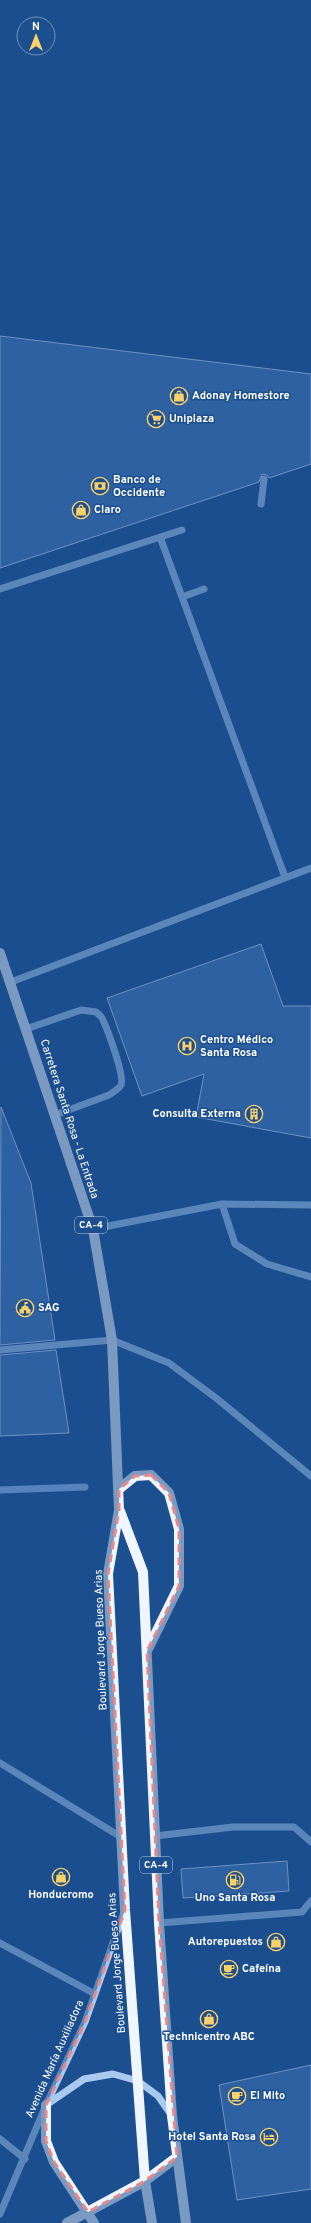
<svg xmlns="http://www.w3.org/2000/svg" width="311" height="2223" viewBox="0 0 311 2223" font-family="Overpass,sans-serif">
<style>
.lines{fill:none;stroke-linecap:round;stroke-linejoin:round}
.stream{stroke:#9cc4f0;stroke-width:7}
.building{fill:#4478b7;stroke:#cfe3fa}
.minor{stroke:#a9c9ee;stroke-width:7}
.major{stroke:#f0f6ff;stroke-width:10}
.marked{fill:none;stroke:#e88989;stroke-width:3;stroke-dasharray:8 5;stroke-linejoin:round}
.labels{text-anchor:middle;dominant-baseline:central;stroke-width:3;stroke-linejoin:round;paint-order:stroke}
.shield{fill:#1b4f8f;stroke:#bbcadd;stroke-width:1}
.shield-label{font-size:10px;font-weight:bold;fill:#fff}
.poi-label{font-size:11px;font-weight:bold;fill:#fff;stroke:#1b4f8f;text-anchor:start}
.street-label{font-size:11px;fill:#fff;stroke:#1b4f8f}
</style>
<rect width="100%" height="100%" fill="#1b4f8f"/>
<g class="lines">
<path class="stream" d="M0,1490L85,1487"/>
</g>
<path class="building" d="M0,336L311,374V464L269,478L267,475L262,474L259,482L0,568Z
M261,944L283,1006H311V1138L196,1117L204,1074L142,1096L107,998Z
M1,1107L31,1183L55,1340L0,1345Z
M56,1350L69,1433L0,1436V1355Z
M287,1861L289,1891L183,1898L181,1869Z
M311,2065V2189L237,2200L219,2085Z"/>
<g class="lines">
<path class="minor" d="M261,504L264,479
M160,537L285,877
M0,589L182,530
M182,597L204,589
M11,982L311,868
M26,1029L81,1010L96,1012C98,1014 101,1016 102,1018C107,1028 125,1076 121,1085C119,1089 113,1092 109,1095L55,1115
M222,1204L235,1244L267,1264L311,1277
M93,1229L222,1204L311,1205
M0,1350L112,1340L169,1363L216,1398L311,1476
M0,1763L121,1837
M155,1836L233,1827H294L311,1842
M159,1923L302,1912L311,1901
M0,1943L95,1994
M49,2103L84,2079L113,2074L138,2081L158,2096L172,2116
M0,2139L25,2159
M0,2214L46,2105L85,2022L124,1912"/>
<path class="major" d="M0,953L93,1229L112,1340L119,1510L108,1574L125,1910L145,2181L152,2223
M119,1489L135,1476L151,1475L169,1493L179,1529V1586L148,1649
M120,1511L143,1572L159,1923L172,2116L186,2223
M46,2105V2141L54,2162L94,2223
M67,2223L145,2181L177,2157"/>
</g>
<path d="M0 0H311V2223H0ZM151,1475L169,1493L179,1529V1586L147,1651L159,1923L177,2157L145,2181L88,2212L54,2162L46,2141V2105L85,2022L125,1910L108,1574L119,1510V1489L135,1476Z" fill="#1b4f8f" fill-opacity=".55" fill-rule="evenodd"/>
<path class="marked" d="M151,1475L169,1493L179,1529V1586L147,1651L159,1923L177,2157L145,2181L88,2212L54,2162L46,2141V2105L85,2022L125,1910L108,1574L119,1510V1489L135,1476Z"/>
<defs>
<symbol id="shop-ring" viewBox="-11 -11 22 22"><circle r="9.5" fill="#1b4f8f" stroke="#ffd166" stroke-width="1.5"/><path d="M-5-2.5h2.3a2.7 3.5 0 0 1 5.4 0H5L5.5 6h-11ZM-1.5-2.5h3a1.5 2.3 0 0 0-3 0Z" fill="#ffd166"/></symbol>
<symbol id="supermarket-ring" viewBox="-11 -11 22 22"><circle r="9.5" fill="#1b4f8f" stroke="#ffd166" stroke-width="1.5"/><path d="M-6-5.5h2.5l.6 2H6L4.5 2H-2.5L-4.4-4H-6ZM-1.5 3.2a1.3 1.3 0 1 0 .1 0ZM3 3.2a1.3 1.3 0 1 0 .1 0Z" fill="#ffd166"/></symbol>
<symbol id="bank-ring" viewBox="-11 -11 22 22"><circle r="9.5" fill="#1b4f8f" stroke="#ffd166" stroke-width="1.5"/><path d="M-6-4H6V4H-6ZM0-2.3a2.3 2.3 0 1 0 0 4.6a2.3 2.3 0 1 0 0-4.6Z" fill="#ffd166"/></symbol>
<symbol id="hospital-ring" viewBox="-11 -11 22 22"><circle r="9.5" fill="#1b4f8f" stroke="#ffd166" stroke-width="1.5"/><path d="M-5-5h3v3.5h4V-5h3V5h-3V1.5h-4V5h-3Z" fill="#ffd166"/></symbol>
<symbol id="building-ring" viewBox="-11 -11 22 22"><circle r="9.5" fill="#1b4f8f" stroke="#ffd166" stroke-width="1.5"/><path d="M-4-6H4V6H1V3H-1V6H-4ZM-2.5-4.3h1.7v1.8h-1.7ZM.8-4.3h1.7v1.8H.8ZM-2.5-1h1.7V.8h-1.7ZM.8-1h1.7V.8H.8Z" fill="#ffd166"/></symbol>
<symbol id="civic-ring" viewBox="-11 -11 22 22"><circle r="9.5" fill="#1b4f8f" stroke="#ffd166" stroke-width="1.5"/><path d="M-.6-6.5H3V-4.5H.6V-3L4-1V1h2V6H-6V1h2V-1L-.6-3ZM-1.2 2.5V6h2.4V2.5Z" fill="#ffd166"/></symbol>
<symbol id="fuel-ring" viewBox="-11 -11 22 22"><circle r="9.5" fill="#1b4f8f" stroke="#ffd166" stroke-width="1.5"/><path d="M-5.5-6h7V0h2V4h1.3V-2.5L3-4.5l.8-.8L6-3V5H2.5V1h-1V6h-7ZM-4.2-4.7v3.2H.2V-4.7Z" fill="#ffd166"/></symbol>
<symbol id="cafe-ring" viewBox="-11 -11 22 22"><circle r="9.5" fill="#1b4f8f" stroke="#ffd166" stroke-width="1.5"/><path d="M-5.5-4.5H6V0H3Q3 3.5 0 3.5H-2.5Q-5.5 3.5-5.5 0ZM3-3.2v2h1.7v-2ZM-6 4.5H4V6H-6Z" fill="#ffd166"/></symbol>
<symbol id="hotel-ring" viewBox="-11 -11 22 22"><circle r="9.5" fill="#1b4f8f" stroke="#ffd166" stroke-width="1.5"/><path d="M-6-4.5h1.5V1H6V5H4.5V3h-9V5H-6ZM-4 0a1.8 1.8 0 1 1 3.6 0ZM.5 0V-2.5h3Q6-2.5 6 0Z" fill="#ffd166"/></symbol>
</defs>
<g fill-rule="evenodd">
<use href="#shop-ring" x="169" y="386" width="20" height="20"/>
<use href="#supermarket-ring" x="146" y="409" width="20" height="20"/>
<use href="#bank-ring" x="90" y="476" width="20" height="20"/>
<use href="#shop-ring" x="71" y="500" width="20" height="20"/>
<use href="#hospital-ring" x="177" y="1036" width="20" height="20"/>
<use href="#building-ring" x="244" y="1104" width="20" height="20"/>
<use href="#civic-ring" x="15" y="1298" width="20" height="20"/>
<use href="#shop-ring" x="51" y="1867" width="20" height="20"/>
<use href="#fuel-ring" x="225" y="1870" width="20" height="20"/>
<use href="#shop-ring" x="266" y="1932" width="20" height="20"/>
<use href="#cafe-ring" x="219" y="1959" width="20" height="20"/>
<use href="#shop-ring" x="199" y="2009" width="20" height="20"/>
<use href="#cafe-ring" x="227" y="2086" width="20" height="20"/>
<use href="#hotel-ring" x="259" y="2127" width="20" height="20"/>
</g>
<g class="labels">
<g class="shield">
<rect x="75" y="1217" width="32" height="16" rx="3"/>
<rect x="140" y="1857" width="32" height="16" rx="3"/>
</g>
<g class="shield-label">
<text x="91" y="1225">CA-4</text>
<text x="156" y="1865">CA-4</text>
</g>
<g class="poi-label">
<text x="192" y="396">Adonay Homestore</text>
<text x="169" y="419">Uniplaza</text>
<text x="113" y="480">Banco de<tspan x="113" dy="13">Occidente</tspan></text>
<text x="94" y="510">Claro</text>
<text x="200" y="1040">Centro Médico<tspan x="200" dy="13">Santa Rosa</tspan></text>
<text x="241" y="1114" text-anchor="end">Consulta Externa</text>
<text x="38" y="1308">SAG</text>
<text x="61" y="1895" text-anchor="middle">Honducromo</text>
<text x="235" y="1898" text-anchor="middle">Uno Santa Rosa</text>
<text x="263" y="1942" text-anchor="end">Autorepuestos</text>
<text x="242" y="1969">Cafeína</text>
<text x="209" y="2037" text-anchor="middle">Technicentro ABC</text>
<text x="250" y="2096">El Mito</text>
<text x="256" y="2137" text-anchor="end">Hotel Santa Rosa</text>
</g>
<g class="street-label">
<text transform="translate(69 1119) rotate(72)">Carretera Santa Rosa - La Entrada</text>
<text transform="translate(101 1640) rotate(-92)">Boulevard Jorge Bueso Arias</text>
<text transform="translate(117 1963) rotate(-94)">Boulevard Jorge Bueso Arias</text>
<text transform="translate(55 2059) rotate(-66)">Avenida María Auxiliadora</text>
</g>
</g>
<g transform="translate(36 36)"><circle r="19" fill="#1b4f8f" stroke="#7695bc"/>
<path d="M0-3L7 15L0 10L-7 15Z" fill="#ffd166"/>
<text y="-6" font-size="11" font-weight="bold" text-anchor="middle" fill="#ffffff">N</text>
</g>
</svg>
